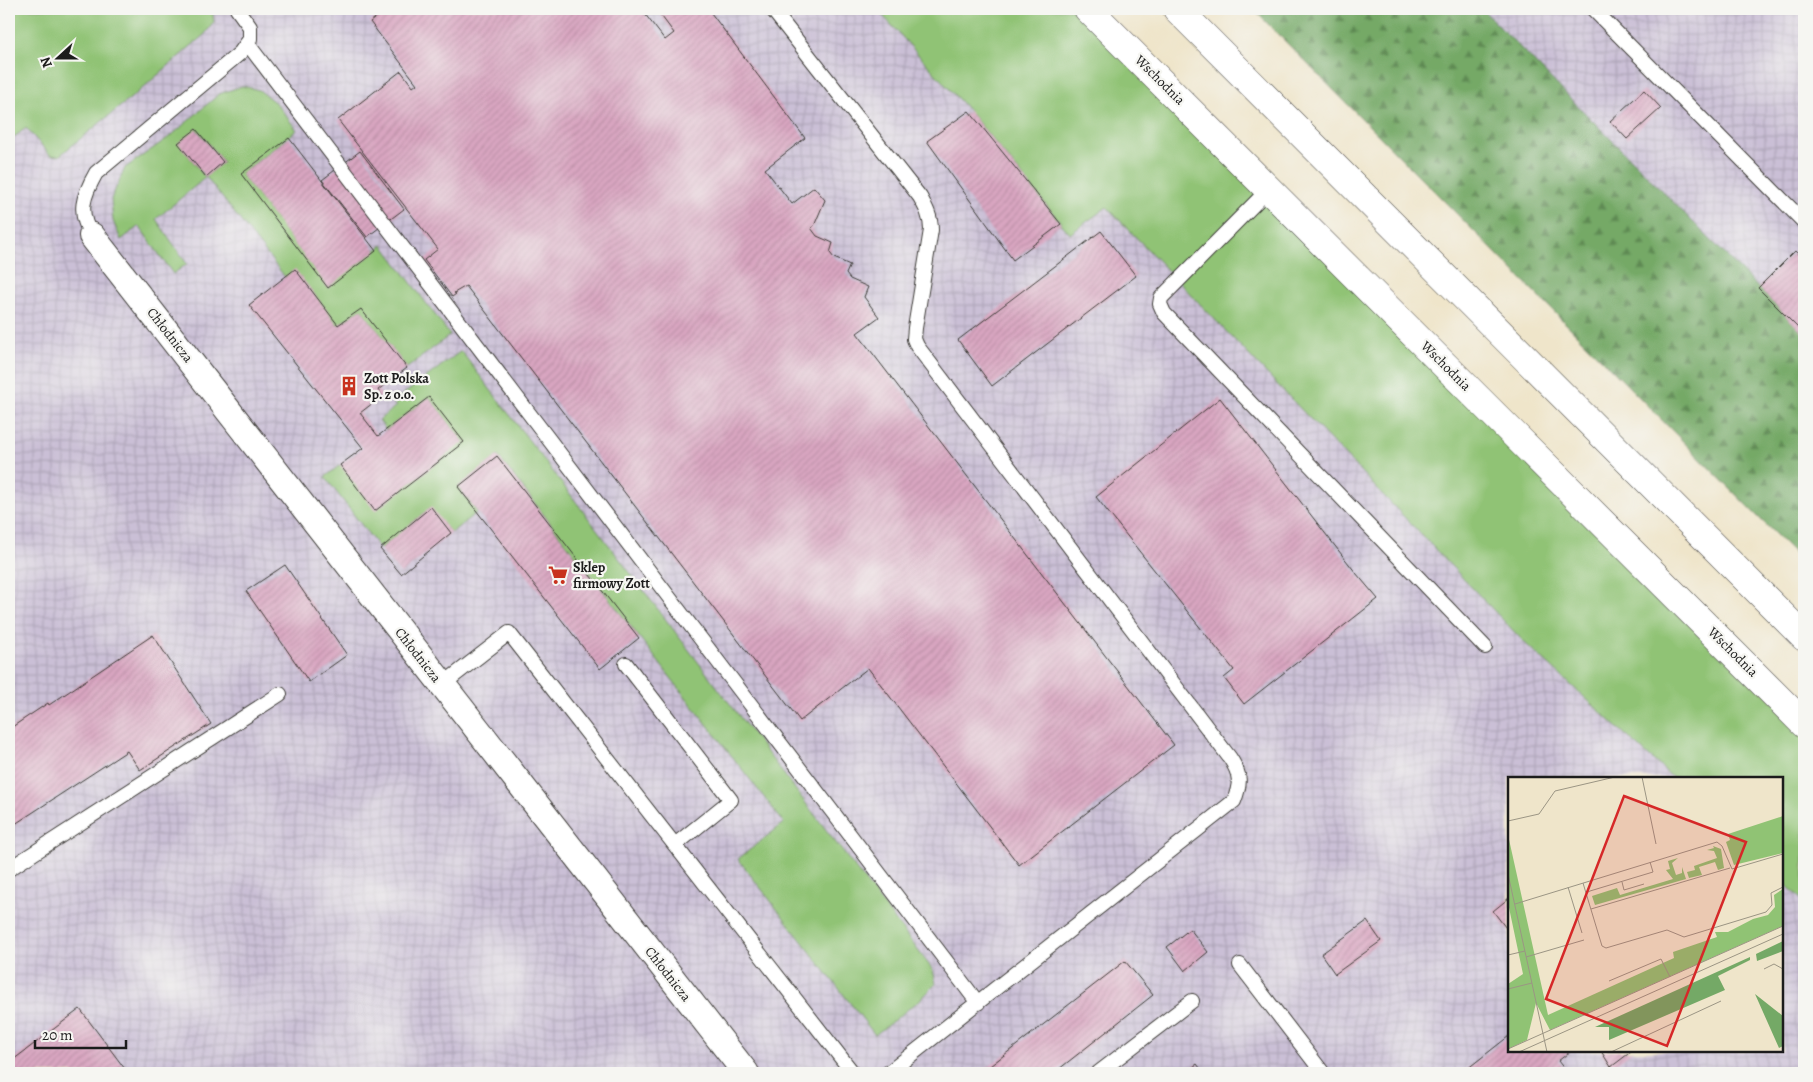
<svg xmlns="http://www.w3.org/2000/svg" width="1813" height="1082" viewBox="0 0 1813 1082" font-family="Alegreya,serif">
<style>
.industrial{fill:url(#industrial-grid)}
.green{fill:#90c374;stroke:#567048;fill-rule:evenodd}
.forest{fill:url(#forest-firs);stroke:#486241}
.building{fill:url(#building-hatch)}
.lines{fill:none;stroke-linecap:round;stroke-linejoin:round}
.service-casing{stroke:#3c3a36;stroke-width:16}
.minor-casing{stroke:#3c3a36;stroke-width:28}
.tertiary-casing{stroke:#3c3a36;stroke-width:29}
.service{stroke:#fff;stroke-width:14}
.minor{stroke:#fff;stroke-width:26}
.tertiary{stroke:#fff;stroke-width:28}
.labels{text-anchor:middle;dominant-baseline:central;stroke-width:4.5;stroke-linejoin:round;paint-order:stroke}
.street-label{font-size:14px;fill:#1c1c1c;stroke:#f6f6f2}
.poi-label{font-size:14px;font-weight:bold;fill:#1c1c1c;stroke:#f6f6f2;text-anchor:start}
.inset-road{fill:none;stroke:#9b9584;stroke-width:1}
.view{fill:#d62828;fill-opacity:0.15;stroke:#d62828;stroke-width:2.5}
.inset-edge{fill:none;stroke:#1c1c1c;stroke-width:2.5}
</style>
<defs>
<pattern id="industrial-grid" width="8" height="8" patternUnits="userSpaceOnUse" patternTransform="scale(1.25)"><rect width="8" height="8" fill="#cabfd6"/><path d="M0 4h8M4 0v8" fill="none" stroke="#ada4b7"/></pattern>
<pattern id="forest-firs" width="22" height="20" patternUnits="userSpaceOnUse" patternTransform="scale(1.25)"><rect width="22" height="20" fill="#74a966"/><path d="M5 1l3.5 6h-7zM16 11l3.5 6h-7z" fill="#5e8953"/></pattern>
<pattern id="building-hatch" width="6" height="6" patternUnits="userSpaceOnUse" patternTransform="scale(1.25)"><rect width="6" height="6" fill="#d9a6c1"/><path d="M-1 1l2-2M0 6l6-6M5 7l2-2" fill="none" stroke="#ba8ea5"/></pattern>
</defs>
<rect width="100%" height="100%" fill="#f6f6f2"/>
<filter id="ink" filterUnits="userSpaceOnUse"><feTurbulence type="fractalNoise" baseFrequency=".02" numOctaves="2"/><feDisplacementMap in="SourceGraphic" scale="10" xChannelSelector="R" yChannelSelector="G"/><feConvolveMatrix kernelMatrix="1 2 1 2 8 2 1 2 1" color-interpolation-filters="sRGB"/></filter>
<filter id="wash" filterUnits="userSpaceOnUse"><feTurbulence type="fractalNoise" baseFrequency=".0096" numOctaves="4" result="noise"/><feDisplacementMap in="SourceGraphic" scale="20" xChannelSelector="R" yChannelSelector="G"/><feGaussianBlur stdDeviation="1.12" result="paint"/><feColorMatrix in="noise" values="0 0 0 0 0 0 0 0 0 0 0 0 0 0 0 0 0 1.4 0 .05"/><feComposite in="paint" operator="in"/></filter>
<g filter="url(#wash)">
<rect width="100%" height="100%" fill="#efe5ca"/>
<path class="industrial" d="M9,9H911L1107,207L1526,644L1673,778H1509V1051H1782V881L1804,902V1073H9Z
M1482,9H1804V334L1758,288Z"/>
<path class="green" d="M9,9H212L214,22L205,34L137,93L59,156L50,155L26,128L9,141Z
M877,9H1088L1804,724V902L1782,881V778H1673L1526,644L1107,207L1070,234L969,111Z
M242,86L259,90L277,104L297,130L241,174L328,287L383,245L450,335L407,368L361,309L338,325L295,270L285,277L206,177L156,219L187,264L173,274L139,226L121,240L113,221L111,199L125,168L172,135L219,94ZM197,129L223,162L205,177L179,143Z
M461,351L933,970L936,984L921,999L875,1035L738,859L784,823L498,456L458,487L477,512L451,533L430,508L380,549L325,477L340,465L464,442L429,397L386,430L379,420L396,406L393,402Z"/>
<path class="forest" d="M1253,9H1482L1804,334V563Z"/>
<g id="blocks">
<path class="building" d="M387,9H641L665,40L674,33L656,9H708L805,138L765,169L792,204L814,187L825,200L814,226L811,228L817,236L833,243L830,253L834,258L850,265L846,274L850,279L868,287L864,297L879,317L857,333L1174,745L1019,865L868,668L800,721L466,286L454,293L456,294L452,297L424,260L438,249L338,120L401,71L413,87L417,84L370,22Z
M1644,90L1661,108L1627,139L1610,121Z
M969,111L1061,224L1013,260L927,141Z
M196,129L223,162L206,177L178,143Z
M289,138L376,251L328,288L241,174Z
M360,151L404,209L367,237L322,180Z
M1101,231L1136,276L992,386L958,340Z
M1795,251L1804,260V334L1758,288Z
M295,269L338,325L361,309L407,368L378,390L382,396L360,413L378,436L429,397L464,442L375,511L340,465L363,448L249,305Z
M1220,398L1356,573L1378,599L1244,704L1224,678L1234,670L1096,497Z
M497,456L639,638L600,669L458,487Z
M431,507L451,533L401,574L380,549Z
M285,565L347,655L309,682L246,591Z
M153,635L211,724L140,770L127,751L9,828V729L48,703L49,705Z
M1509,898V932L1493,911Z
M1367,921L1381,941L1335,974L1321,954Z
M1190,929L1208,952L1185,971L1167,947Z
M1125,961L1153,995L1054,1073H981Z
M80,1009L128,1073H9V1063Z
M1509,1036V1051H1571L1558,1061L1565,1070L1557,1073H1462Z
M1601,1051H1632L1611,1067Z
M1197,1064L1204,1073H1185Z"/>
</g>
</g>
<g filter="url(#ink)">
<use href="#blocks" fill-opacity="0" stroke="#3c3a36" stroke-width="1"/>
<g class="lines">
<defs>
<path id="service" d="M772,9L920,197C926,208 931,217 931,230L915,328L914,339L917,346L1230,758C1241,775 1241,783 1234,801L888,1073
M1593,9L1804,222
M247,43L978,1003
M1269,189L1161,298L1160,304L1164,313L1485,647
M92,236C77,212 83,196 96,173L240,53L250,39V27L237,9
M626,664L731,800L675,845
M442,685L509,633L853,1073
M9,869L280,694
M1240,965L1323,1073
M1098,1073L1192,1001"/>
<path id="minor" d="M92,236L746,1073"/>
<path id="tertiary" d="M1088,9L1804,724
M1177,9L1804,637"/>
</defs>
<use href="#service" class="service-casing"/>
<use href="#minor" class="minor-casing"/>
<use href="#tertiary" class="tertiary-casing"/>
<use href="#service" class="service"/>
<use href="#minor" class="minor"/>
<use href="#tertiary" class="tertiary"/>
</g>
</g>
<defs>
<symbol id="building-bare" viewBox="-9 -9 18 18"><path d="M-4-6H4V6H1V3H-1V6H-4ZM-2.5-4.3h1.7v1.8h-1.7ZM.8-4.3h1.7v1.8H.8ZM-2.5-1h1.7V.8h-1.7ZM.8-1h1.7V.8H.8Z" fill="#c8321e" stroke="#f6f6f2" stroke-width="2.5" paint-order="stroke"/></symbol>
<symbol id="supermarket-bare" viewBox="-9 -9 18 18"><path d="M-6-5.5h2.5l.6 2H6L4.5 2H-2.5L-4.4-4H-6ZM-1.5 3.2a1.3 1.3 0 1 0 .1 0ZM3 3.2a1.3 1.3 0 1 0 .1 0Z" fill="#c8321e" stroke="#f6f6f2" stroke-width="2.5" paint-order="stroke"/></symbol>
</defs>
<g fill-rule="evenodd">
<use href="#building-bare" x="335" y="372" width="28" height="28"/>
<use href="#supermarket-bare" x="544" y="561" width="28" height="28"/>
</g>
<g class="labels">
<g class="street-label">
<text transform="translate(1160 80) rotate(45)">Wschodnia</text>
<text transform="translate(170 335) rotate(52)">Chłodnicza</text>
<text transform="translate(1446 366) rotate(45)">Wschodnia</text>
<text transform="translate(1733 652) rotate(45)">Wschodnia</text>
<text transform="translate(418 655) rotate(52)">Chłodnicza</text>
<text transform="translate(668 974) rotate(52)">Chłodnicza</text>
</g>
<g class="poi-label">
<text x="364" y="378">Zott Polska<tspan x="364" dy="16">Sp. z o.o.</tspan></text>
<text x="573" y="567">Sklep<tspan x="573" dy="16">firmowy Zott</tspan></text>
</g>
</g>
<g transform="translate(1508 777)">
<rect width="275" height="275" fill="#efe5ca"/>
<path d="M275,39V76L226,88L218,65L222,63L220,57ZM0,58L40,238L166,181L165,175L209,160L207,155H220L245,142L260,138L267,130L266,118L275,112V149L42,253L28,226L19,263L0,272V207L15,197L0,126ZM205,69L213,72L216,91L210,93L207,85L191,90L194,98L181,101L179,95L187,93L186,89L209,81L206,74L199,73L206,71ZM170,81L164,86L168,98L174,96V90L178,102L87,128L84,119L109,111L112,118L165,102L158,93L162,92L160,84Z" fill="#90c374"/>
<path d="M275,164V174L249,184L248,177ZM242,180V183L210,199L217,213L101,263V250H87ZM247,217L275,239V269L271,271Z" fill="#74a966"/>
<path class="inset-road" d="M134,0L148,67M0,44L31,37L47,14L107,0M0,97L39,275M114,105L116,113L136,107M75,106L78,116L82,114L145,95L142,85M60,110L74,156M78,116L94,169L98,171L159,153L176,160L258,135L264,128L263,116L275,110M7,127L209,65L214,69L224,92L275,77M83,132L222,91M0,178L17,174M18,180L76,163M256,192L266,187L275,192M101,204L153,182L162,200M0,212L24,206M0,272L275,149M11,275L275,157M103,275L213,224"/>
<path class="view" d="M116,19L238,65L159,269L38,222Z"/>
<rect width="275" height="275" class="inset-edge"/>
</g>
<rect width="1813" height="1082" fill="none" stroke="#f6f6f2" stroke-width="30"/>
<g transform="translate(58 58) rotate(249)" stroke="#f6f6f2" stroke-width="4" paint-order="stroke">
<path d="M0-4L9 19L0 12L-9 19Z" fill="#1c1c1c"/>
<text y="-8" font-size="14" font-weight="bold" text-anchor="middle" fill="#1c1c1c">N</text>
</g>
<path d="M35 1040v8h91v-8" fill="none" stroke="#1c1c1c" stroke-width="2.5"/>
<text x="42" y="1040" font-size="15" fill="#1c1c1c" stroke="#f6f6f2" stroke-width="4" paint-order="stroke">20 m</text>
</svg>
